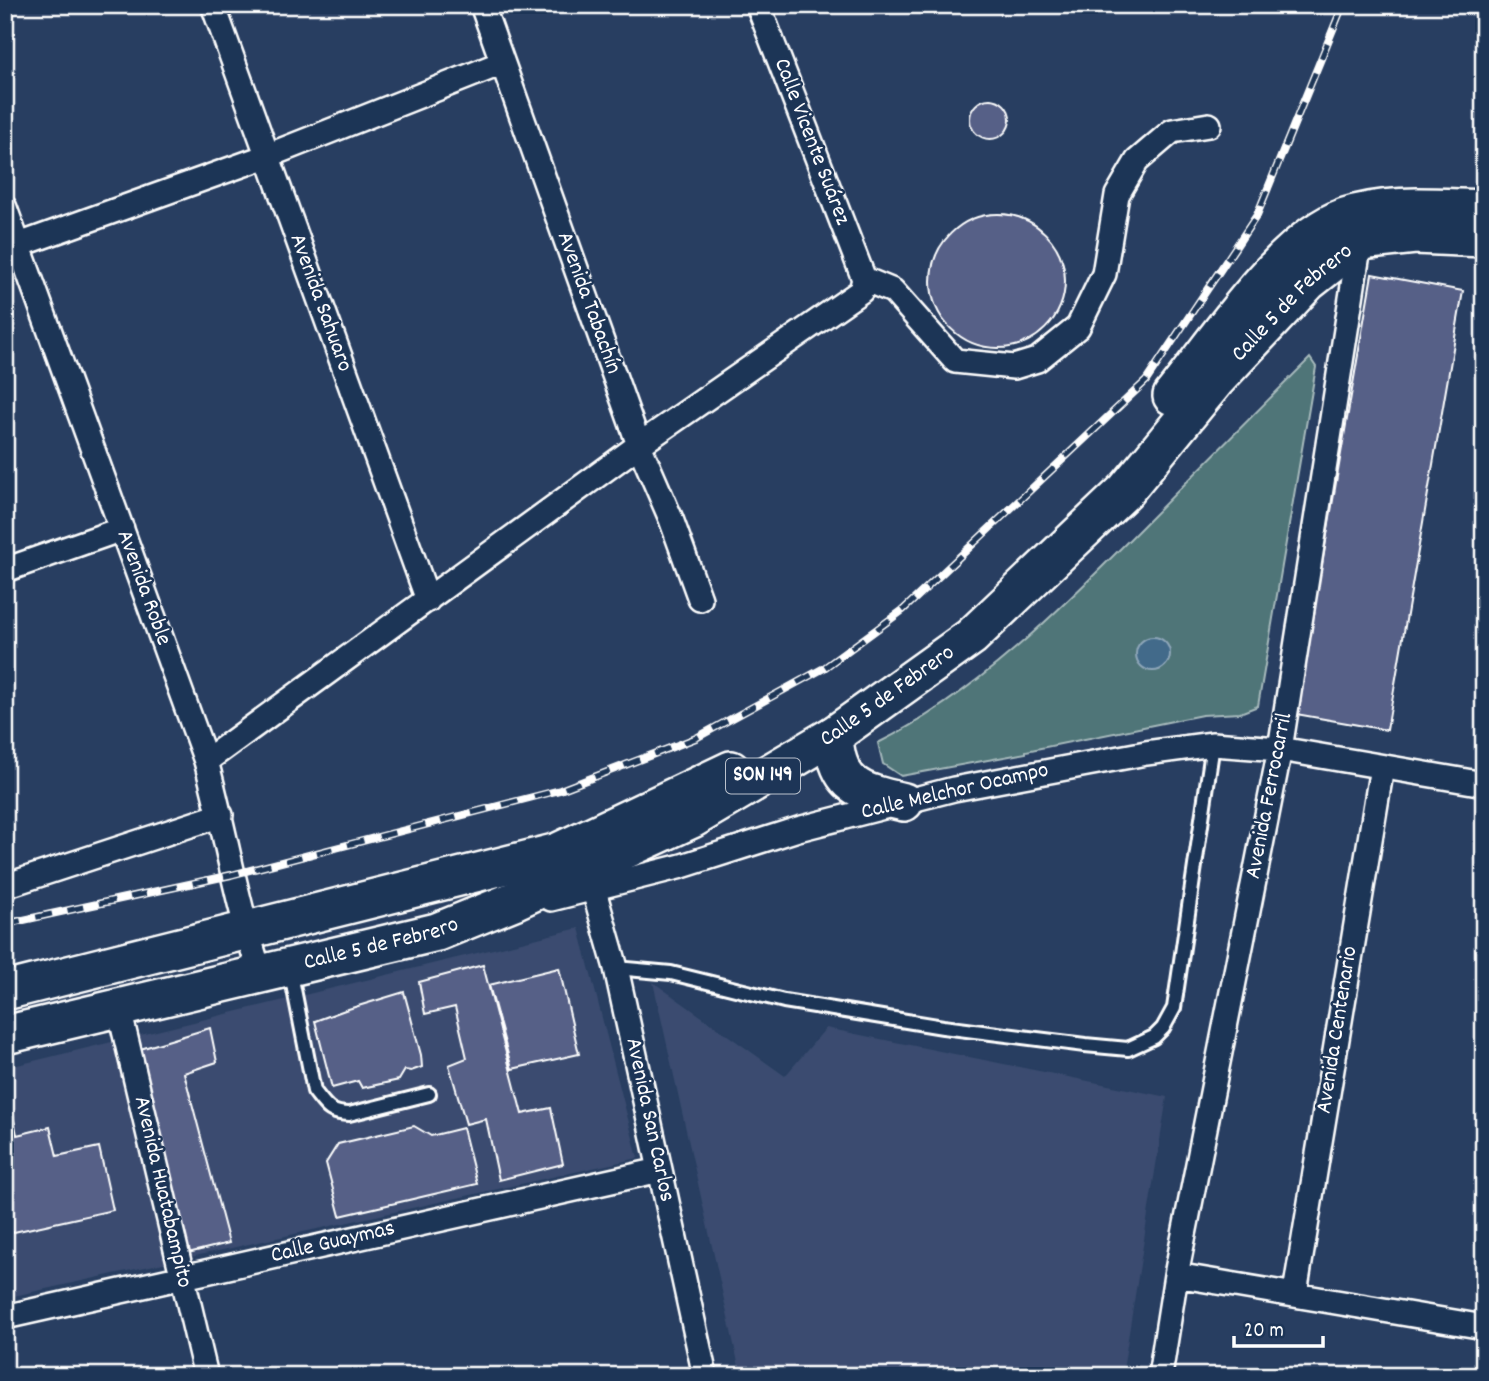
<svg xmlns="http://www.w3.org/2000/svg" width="1489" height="1381" viewBox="0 0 1489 1381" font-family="Dekko,sans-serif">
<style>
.built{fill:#3a4c6f}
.green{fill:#4f7578;stroke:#a7babc;stroke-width:2}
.water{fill:#426b8a;stroke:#8ea6b9;stroke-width:2}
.building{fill:#566087;stroke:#fff;stroke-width:2}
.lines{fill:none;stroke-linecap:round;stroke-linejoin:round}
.service-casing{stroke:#fff;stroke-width:18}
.minor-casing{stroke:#fff;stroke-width:28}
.primary-casing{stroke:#fff;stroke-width:42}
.service{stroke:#1d3557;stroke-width:12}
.minor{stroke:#1d3557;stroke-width:23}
.primary{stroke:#1d3557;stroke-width:37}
.rail-casing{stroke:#fff;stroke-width:8}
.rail{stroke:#1d3557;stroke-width:5;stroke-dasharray:16;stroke-linecap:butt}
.labels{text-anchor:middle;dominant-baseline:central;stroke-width:5;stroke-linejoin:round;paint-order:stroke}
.shield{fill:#1d3557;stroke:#bbc2cd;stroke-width:2}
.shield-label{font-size:21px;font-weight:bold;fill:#fff}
.street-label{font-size:23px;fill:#fff;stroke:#1d3557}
</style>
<rect width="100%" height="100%" fill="#283e61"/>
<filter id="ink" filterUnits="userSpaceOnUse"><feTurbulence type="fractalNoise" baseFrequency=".0143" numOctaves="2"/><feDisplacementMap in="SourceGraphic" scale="14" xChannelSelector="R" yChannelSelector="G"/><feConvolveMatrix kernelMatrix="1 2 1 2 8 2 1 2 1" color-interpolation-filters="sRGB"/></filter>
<g filter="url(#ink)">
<path class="built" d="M579,928L638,1158L5,1298V1068Z
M653,982L785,1076L826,1028L1167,1097L1122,1376H741Z"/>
<path class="green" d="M1310,358L1316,367L1258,706L1240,713L1202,715L1026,751V753L901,776L883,764L878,743C975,695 1062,608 1137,532C1195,474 1252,416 1310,358Z"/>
<path class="water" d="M1136 654a17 17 0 1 1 34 0a17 17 0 1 1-34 0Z"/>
<path class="building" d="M970 119a20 20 0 1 1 40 0a20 20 0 1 1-40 0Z
M931 281a67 67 0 1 1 134 0a67 67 0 1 1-134 0Z
M1372,274L1463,291L1387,730L1296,714Z
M483,965L522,1114L551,1108L563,1164L499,1180L486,1119L466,1124L449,1065L467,1058L455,1007L425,1014L419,982Z
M559,968L579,1054L512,1069L489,985Z
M404,992L421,1055L422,1067L411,1071L405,1070L399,1080L362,1088L358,1081L332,1088L315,1021L345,1010Z
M210,1028L217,1062L184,1073L229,1243L188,1253L137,1050Z
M13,1115L17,1135L50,1127L57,1156L99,1147L113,1210L5,1234V1117Z
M414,1126L431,1136L463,1128L477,1184L340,1216L326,1163L338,1144Z"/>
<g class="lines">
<defs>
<path id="service" d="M616,968L671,973L784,1001L943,1027L1085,1045L1128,1049L1154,1037L1163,1028L1174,1008L1213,744
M290,969L314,1091C326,1106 329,1114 349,1114L429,1094"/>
<path id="minor" d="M213,5L428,600
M482,5L639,445L671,519L700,599
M758,5L864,279
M5,208L206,761C226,833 236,904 261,975
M19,245L267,156L502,63
M864,279L893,291L955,361L1014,367L1037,360L1078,327L1104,274L1117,195L1137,161L1172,131L1209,125
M5,570L122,529
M206,761L639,445L861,291L864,279
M589,873L616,968L705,1376
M5,886L221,815
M551,899L682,866L798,829L954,789L1146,753L1213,744L1280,749L1484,784
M119,1009L206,1376
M1176,1275L1484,1327
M1295,1293L1382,767
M5,1317L660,1170
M1160,1376L1176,1275L1280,749L1360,241L1357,238"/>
<g id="primary">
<path d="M1172,396C1215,343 1281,240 1345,217C1389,202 1439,208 1484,209"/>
<path d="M834,735C836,787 860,792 904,802"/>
<path d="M5,991L558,852L731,770"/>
<path id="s1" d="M5,1035L437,932L516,900L692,819L834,735L971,637L1125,491L1216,380L1308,282L1360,241L1415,235L1484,238"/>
</g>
</defs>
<use href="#service" class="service-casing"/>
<use href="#minor" class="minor-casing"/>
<use href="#primary" class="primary-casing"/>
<use href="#service" class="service"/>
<use href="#minor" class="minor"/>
<use href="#primary" class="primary"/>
<defs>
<path id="rail" d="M5,924L231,875L560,790L696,738L824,668L903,610L1146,381L1257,215L1343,5"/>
</defs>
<use href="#rail" class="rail-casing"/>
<use href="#rail" class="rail"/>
</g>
</g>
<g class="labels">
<rect class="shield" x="726" y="758.5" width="74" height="35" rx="5"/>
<g class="shield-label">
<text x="763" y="776">SON 149</text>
</g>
<g class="street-label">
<text transform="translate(811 142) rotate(69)">Calle Vicente Suárez</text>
<text transform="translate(320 303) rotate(70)">Avenida Sahuaro</text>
<text transform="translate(588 303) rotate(70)">Avenida Tabachín</text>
<text stroke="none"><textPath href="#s1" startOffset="1521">Calle 5 de Febrero</textPath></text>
<text transform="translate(143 588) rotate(70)">Avenida Roble</text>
<text stroke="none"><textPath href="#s1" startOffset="954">Calle 5 de Febrero</textPath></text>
<text transform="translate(955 792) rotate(-13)">Calle Melchor Ocampo</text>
<text transform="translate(1270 796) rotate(-79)">Avenida Ferrocarril</text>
<text stroke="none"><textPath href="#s1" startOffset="387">Calle 5 de Febrero</textPath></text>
<text transform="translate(1338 1030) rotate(-81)">Avenida Centenario</text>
<text transform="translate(649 1120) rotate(78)">Avenida San Carlos</text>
<text transform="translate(162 1192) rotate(77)">Avenida Huatabampito</text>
<text transform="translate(333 1243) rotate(-13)">Calle Guaymas</text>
</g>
</g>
<rect width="1489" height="1381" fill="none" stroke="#1d3557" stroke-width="28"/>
<rect x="14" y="14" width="1461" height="1353" fill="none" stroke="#fff" stroke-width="2.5" filter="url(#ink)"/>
<path d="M1234 1336v10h89v-10" fill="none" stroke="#ffffff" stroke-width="3.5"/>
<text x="1244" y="1336" font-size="21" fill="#ffffff" stroke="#1d3557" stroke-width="5" paint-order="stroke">20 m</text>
</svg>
